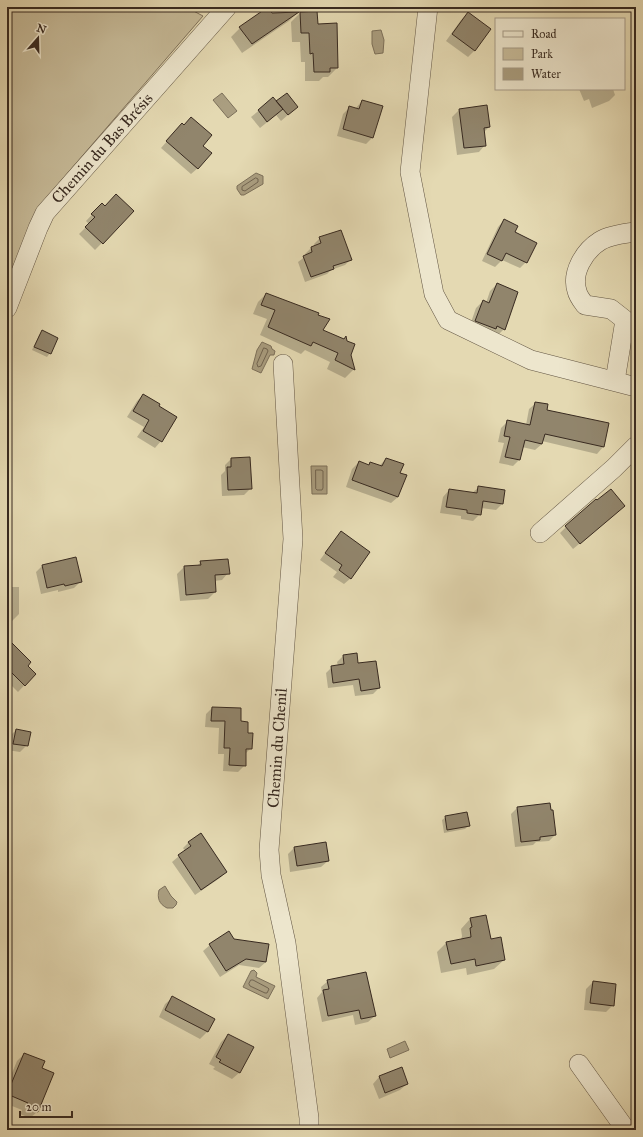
<svg xmlns="http://www.w3.org/2000/svg" width="643" height="1137" viewBox="0 0 643 1137" font-family="'IM FELL Great Primer',serif">
<style>
.green{fill:#c7bb99;stroke:#80725c}
.water{fill:#aa9e80;stroke:#7c705a}
.shadow{fill:#0003}
.lines{fill:none;stroke-linecap:round;stroke-linejoin:round}
.shore{stroke:#716450;stroke-width:1}
.building{fill:#91856c;stroke:#382a20}
.minor-casing{stroke:#635644;stroke-width:20}
.minor{stroke:#ede6cd;stroke-width:19}
.labels{text-anchor:middle;dominant-baseline:central;stroke-width:4;stroke-linejoin:round;paint-order:stroke}
.street-label{font-size:16px;fill:#382a20;stroke:#ede6cd}
</style>
<rect width="100%" height="100%" fill="#e4d9b2"/>
<filter id="stains"><feTurbulence type="fractalNoise" baseFrequency=".005" numOctaves="4"/><feColorMatrix values="0 0 0 0 .2 0 0 0 0 .09 0 0 0 0 .02 0 0 0 .5 -.17"/></filter>
<radialGradient id="worn" r=".72"><stop offset=".6" stop-color="#630" stop-opacity="0"/><stop offset="1" stop-color="#630" stop-opacity=".3"/></radialGradient>
<path class="green" d="M7,7H186L203,16L46,198L7,304Z"/>
<path class="water" d="M381,30L384,40L383,53L375,54L372,44V31Z
M222,93L237,111L228,118L213,100Z
M256,173L263,176V184L244,195H241L237,189V186Z
M262,342L271,346L272,349L275,351L274,355H270L261,373L252,369L257,350Z
M311,466H327V494H312Z
M165,886L171,896L177,902L176,905L173,908H167C159,904 157,898 159,890Z
M254,970L257,973L256,977L275,986L268,999L243,987L251,971Z
M405,1041L409,1050L390,1058L387,1049Z"/>
<path class="shadow" d="M297,13L289,21L242,53L231,37L240,28L272,14Z
M300,13L317,25L337,68L328,77H323L319,81H305V62H301L300,42H292L291,22Z
M468,13L475,50L468,57L446,41L461,20Z
M579,89H613L615,95L609,101L592,108L589,99L584,101Z
M273,99L276,102L297,107L281,121L276,115L260,128L251,117Z
M362,101L373,137L366,144L337,136L343,114L350,107L355,109Z
M459,110L489,127L484,132L485,145L479,152L457,155L452,117Z
M176,131L202,146L198,168L191,174L161,148Z
M102,204L105,207L133,211L95,250L79,234L89,224L86,221Z
M504,220L514,233L526,262L520,268L502,260L495,267L482,261L498,227Z
M320,238L351,259L345,265L331,270L327,274L305,282L298,262L306,256L305,254L311,248L315,247L314,244Z
M497,284L504,329L497,336L469,328L476,308L483,301L486,303L490,291Z
M266,294L317,316L321,330L350,355L354,369L345,378L327,369L330,362L305,350L301,354L260,335L267,319L253,314L258,302Z
M42,332L50,353L47,357L32,350L39,335Z
M143,395L157,407L175,418L161,441L155,448L137,437L144,427L127,417L137,401Z
M536,403L546,411L608,424L603,447L597,454L542,441V444L535,450L522,447L519,460L513,466L499,463L504,443L498,442L501,428L508,421L526,425L529,409Z
M231,459L251,488L244,495L222,496L221,475L225,471V465Z
M386,459L399,474L398,497L391,503L346,487L352,469L359,462L368,466L371,463L379,466Z
M479,487L502,504L496,510L481,508L480,514L473,521L461,519V516L440,513L443,497L449,490L472,493Z
M618,512L573,549L560,533L566,527Z
M341,532L351,578L344,584L333,577L337,572L320,560L335,539Z
M201,562L228,573L222,580L214,581L215,592L208,599L180,601L177,574L184,567L197,566Z
M42,566L80,582L74,588L58,592V590L41,594L36,572Z
M7,587H19V614L12,621H7Z
M7,640L26,666L35,674L18,692L7,681Z
M343,656L357,664L379,688L373,694L355,696L353,685L328,688L326,673L332,667L338,666L337,662Z
M212,708L240,722L247,734L251,748L245,754V765L238,772L223,771L224,754H218L219,728L205,727L206,714Z
M16,730L27,745L20,752L7,750L9,737Z
M517,808L555,835L549,841L536,842L533,845L515,847L511,814Z
M446,817L468,826L465,829L444,833L442,820Z
M189,842L226,872L220,878L195,895L172,862L185,851L183,848Z
M294,848L328,861L321,867L290,872L288,854Z
M486,917L490,940L504,960L494,969L467,975L466,968L441,973L437,952L447,942L461,940L462,936L461,929L470,919Z
M233,940L266,962L259,968L239,965L220,977L203,951L210,945Z
M328,981L375,1016L368,1022L355,1025L353,1015L322,1022L317,998L322,992L321,987Z
M593,982L613,1005L606,1012L584,1010L586,989Z
M172,998L213,1019L207,1032L200,1039L159,1017L165,1004Z
M228,1035L252,1048L239,1073L232,1079L213,1069L215,1067L209,1064L221,1042Z
M24,1054L41,1069L37,1112L30,1118L20,1114L22,1110L7,1104V1085L17,1061Z
M401,1068L407,1084L400,1090L379,1099L373,1084L379,1077Z
M523,1127L527,1130H519Z
M287,1129L288,1130H272Z"/>
<g class="lines">
<path class="shore" d="M256,178L258,179V182L245,191L242,190V187Z
M264,348L267,349L268,351L261,366L258,367L257,364Z
M316,470H321L323,471V488L322,490H317L316,489Z
M251,980H253L268,988L269,989L267,993H265L250,986L249,984Z"/>
</g>
<path class="building" d="M268,7L272,13L299,12L252,44L239,27Z
M317,11L318,24L337,23L338,68H330V72H314L313,53L310,54L309,33H301L300,12Z
M468,12L491,29L475,51L452,34Z
M287,93L298,107L288,115L276,101Z
M273,97L283,109L267,122L258,110Z
M362,100L383,106L373,138L343,129L349,106L359,109Z
M487,105L490,127L484,128L486,146L464,148L459,109Z
M191,117L212,135L203,146L212,153L198,169L166,141L182,123L184,125Z
M116,194L134,211L103,244L85,227L95,217L91,214L102,203L105,206Z
M504,219L518,226L515,232L537,243L527,263L506,253L502,261L487,254Z
M341,230L352,260L333,266L334,269L311,277L303,256L312,252L311,247L321,243L319,237Z
M497,283L518,292L505,330L497,326L496,329L475,321L483,300L489,303Z
M266,293L319,313L318,315L330,319L323,330L344,339L346,336L347,341L355,344L351,355L355,370L335,360L338,353L313,342L311,346L268,327L275,310L261,305Z
M42,330L58,338L51,354L34,347Z
M143,394L160,404L159,406L177,417L162,442L143,431L149,420L133,411Z
M535,402L548,404L547,410L609,423L604,447L545,434L542,444L525,440L520,460L505,457L510,437L504,436L507,420L530,425Z
M250,457L252,489L228,490L227,467H231V458Z
M386,458L404,464L400,473L407,475L398,497L352,480L359,461L369,465L370,462L382,466Z
M478,486L505,490L503,504L483,501L481,515L467,513V510L446,507L449,489L477,493Z
M611,489L625,506L580,544L565,526L596,499L597,500Z
M341,531L370,552L351,579L339,570L342,565L325,553Z
M76,557L82,582L65,586L64,584L47,588L42,565Z
M228,559L230,574L215,575L216,592L186,595L184,566L201,565L200,561Z
M7,638L31,662L28,666L36,674L25,686L7,668Z
M357,653L358,663L376,661L380,688L361,691L359,679L333,683L331,666L344,664L343,655Z
M212,707L241,708V721L248,722V733H253L252,749H246V766L229,765L230,748H224L225,721H211Z
M16,729L31,732L28,746L13,744Z
M550,803L551,810H553L556,835L540,837V840L521,842L517,807Z
M467,812L470,826L447,830L445,816Z
M201,833L227,872L201,890L178,855L191,846L188,842Z
M326,842L329,861L297,866L294,847Z
M486,915L491,939L501,937L505,960L476,966L475,959L451,964L446,942L471,937L470,928L472,927L470,918Z
M229,931L234,939L269,944L266,962L246,959L226,971L209,944Z
M366,972L376,1016L361,1019L359,1010L328,1016L323,990L329,989L327,980Z
M593,981L616,984L614,1006L590,1003Z
M172,996L215,1019L208,1032L165,1010Z
M228,1034L254,1047L240,1073L219,1062L221,1060L216,1057Z
M24,1053L45,1061L42,1068L54,1073L38,1112L26,1107L28,1103L7,1094Z
M402,1067L408,1084L385,1093L379,1076Z"/>
<g class="lines">
<defs>
<path id="minor" d="M428,7L410,172L434,294L448,320L531,360L636,387
M7,308L38,228L45,213L227,7
M283,364L293,539L269,850L271,875L286,943L309,1118V1130
M615,381L625,320L611,309L585,305C582,301 578,296 577,291C571,273 584,251 600,241C608,236 627,233 636,232
M540,533L614,468L636,446
M579,1064L626,1130"/>
</defs>
<use href="#minor" class="minor-casing"/>
<use href="#minor" class="minor"/>
</g>
<g class="labels">
<g class="street-label">
<text transform="translate(102 148) rotate(-48)">Chemin du Bas Brésis</text>
<text transform="translate(277 748) rotate(-86)">Chemin du Chenil</text>
</g>
</g>
<rect width="643" height="1137" fill="none" stroke="#e4d9b2" stroke-width="24"/>
<rect x="8" y="8" width="627" height="1121" fill="none" stroke="#382a20" stroke-width="2"/>
<rect x="12" y="12" width="619" height="1113" fill="none" stroke="#382a20"/>
<rect x="495" y="18" width="130" height="72" fill="#ede6cd" stroke="#a59b88"/>
<rect x="503" y="31" width="20" height="6" fill="#ede6cd" stroke="#a59b88"/>
<text x="531" y="38" font-size="12" fill="#382a20">Road</text>
<rect x="503" y="48" width="20" height="12" fill="#c7bb99" stroke="#a59b88"/>
<text x="531" y="58" font-size="12" fill="#382a20">Park</text>
<rect x="503" y="68" width="20" height="12" fill="#aa9e80" stroke="#a59b88"/>
<text x="531" y="78" font-size="12" fill="#382a20">Water</text>
<g transform="translate(38 38) rotate(20)" stroke="#ede6cd" stroke-width="3" paint-order="stroke">
<path d="M0-3L7 15L0 10L-7 15Z" fill="#382a20"/>
<text y="-6" font-size="11" font-weight="bold" text-anchor="middle" fill="#382a20">N</text>
</g>
<path d="M20 1111v6h52v-6" fill="none" stroke="#382a20" stroke-width="2"/>
<text x="26" y="1111" font-size="12" fill="#382a20" stroke="#ede6cd" stroke-width="3" paint-order="stroke">20 m</text>
<rect width="100%" height="100%" filter="url(#stains)"/>
<rect width="100%" height="100%" fill="url(#worn)"/>
</svg>
